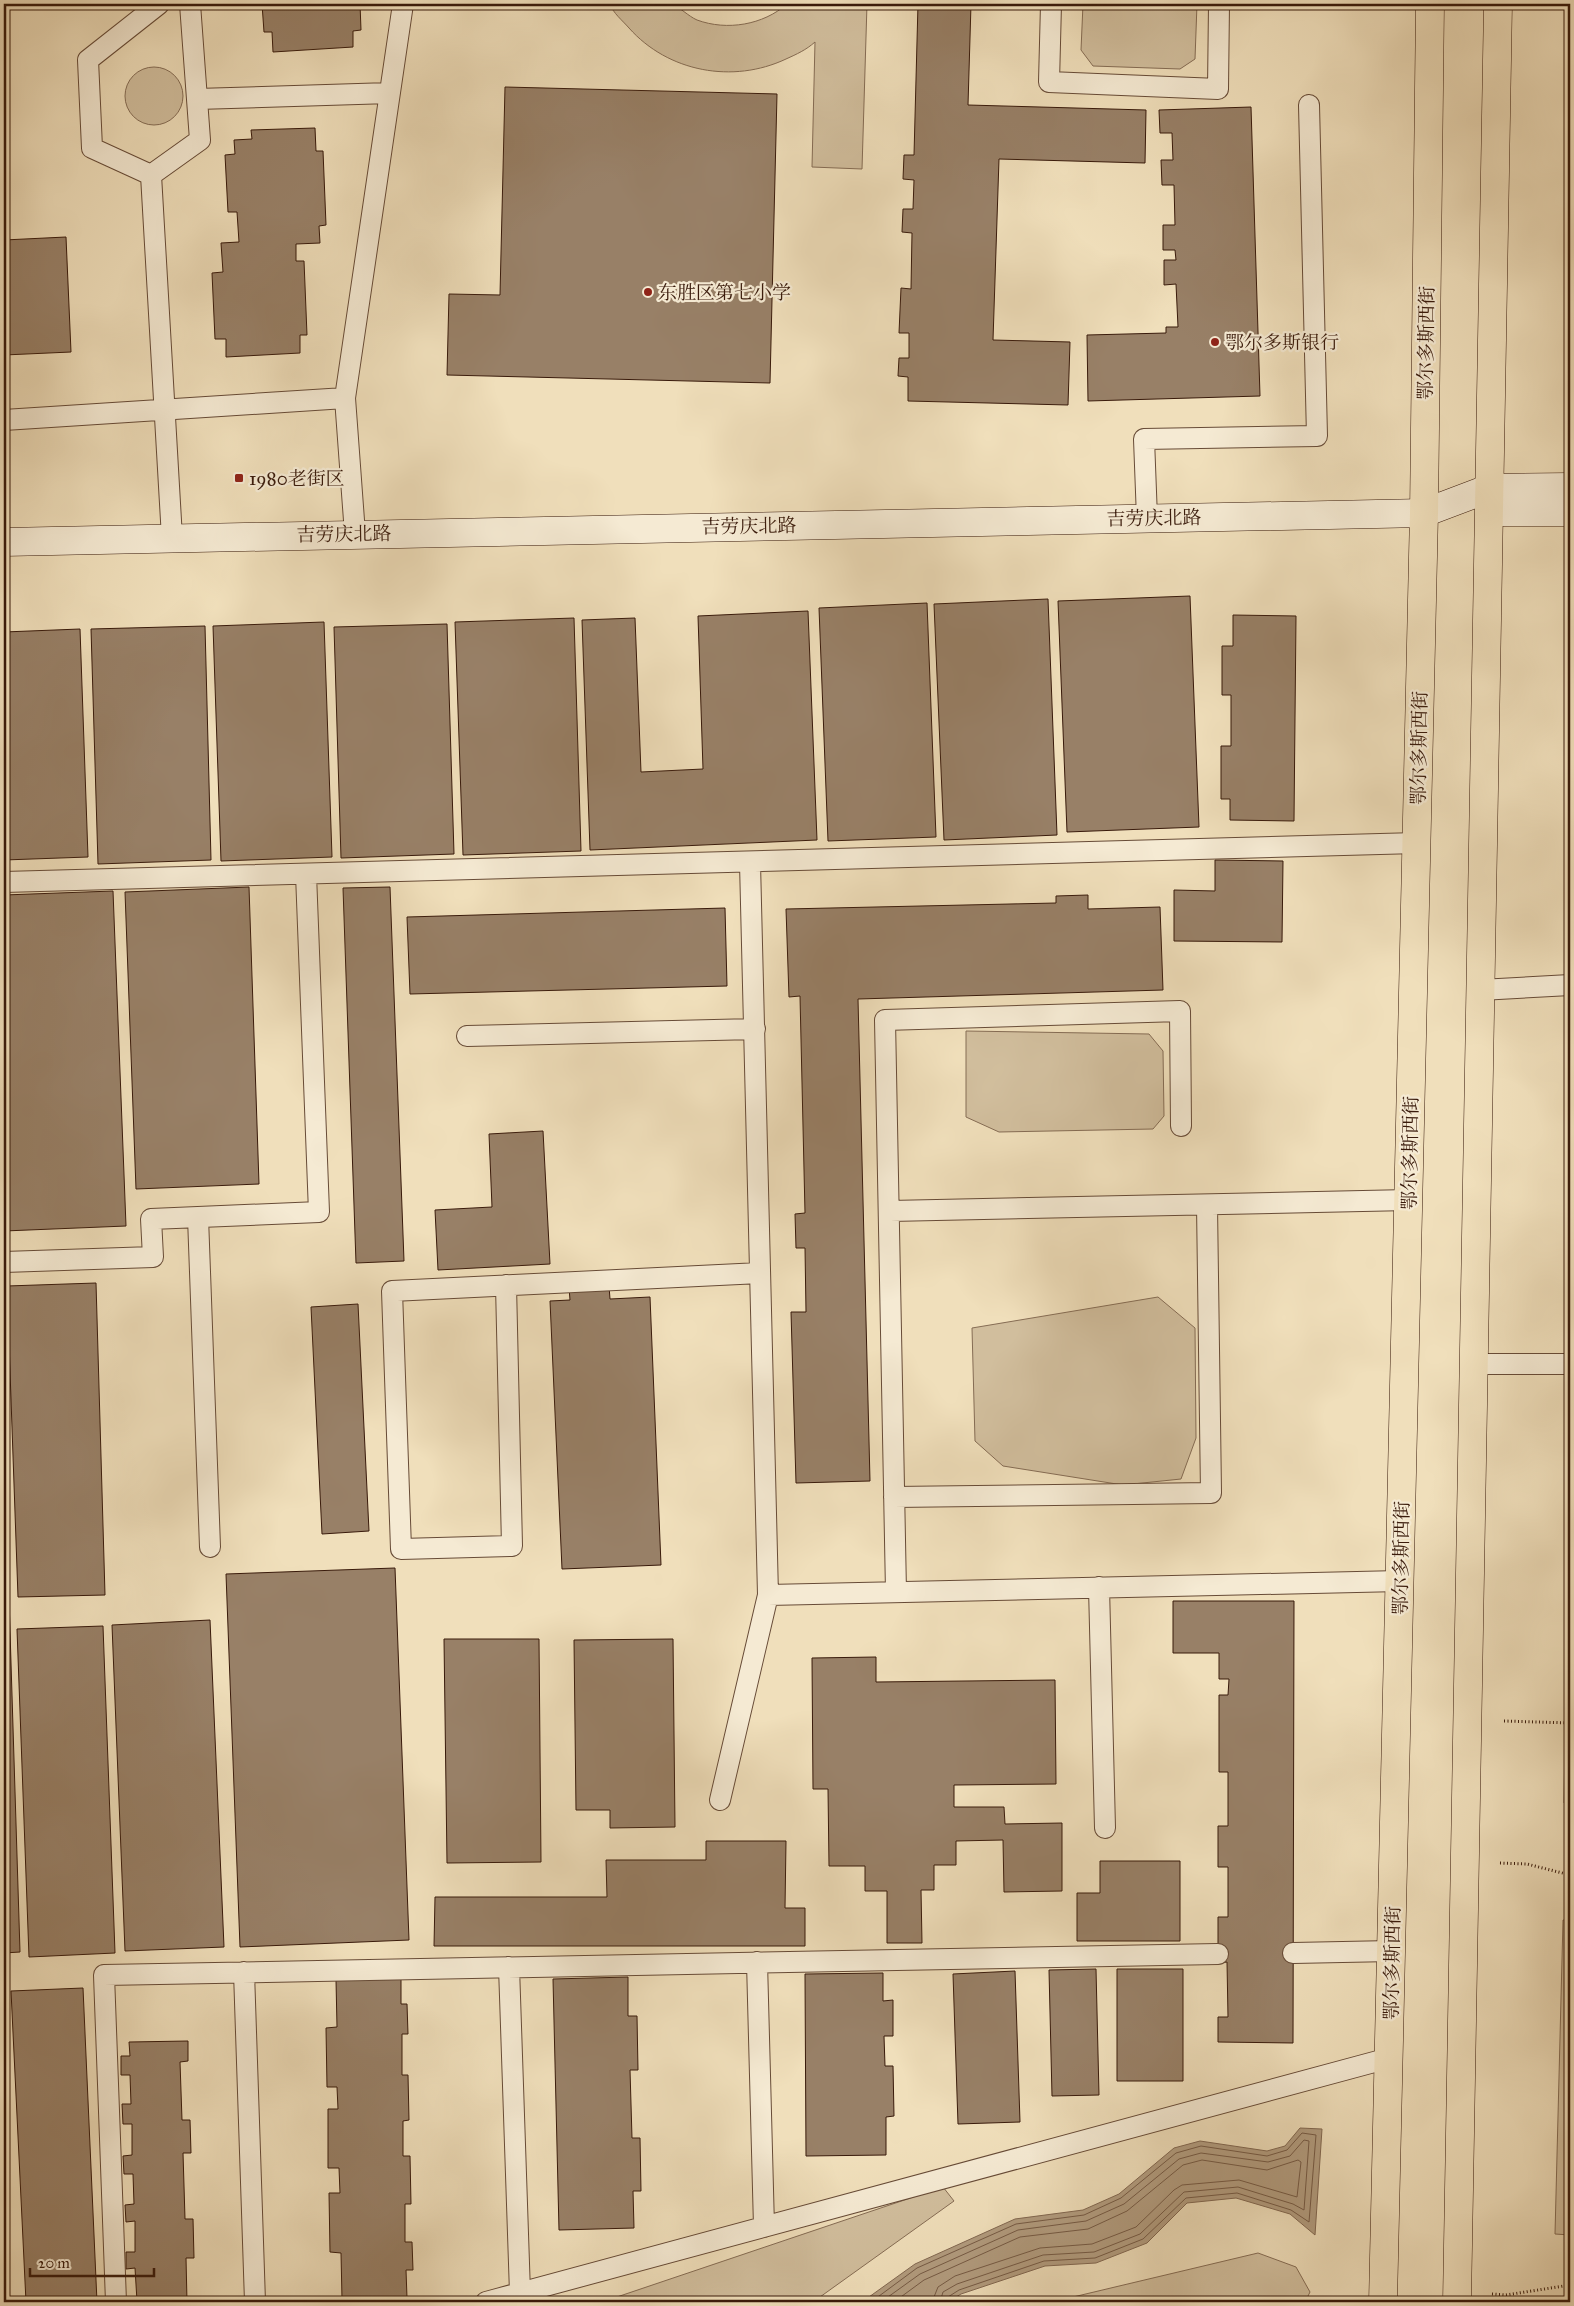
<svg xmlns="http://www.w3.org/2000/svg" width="1574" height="2306" viewBox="0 0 1574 2306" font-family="'IM FELL Great Primer','Noto Serif SC',serif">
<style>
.green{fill:#d1be9d;stroke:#856c54}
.water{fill:#b29c7f;stroke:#826851}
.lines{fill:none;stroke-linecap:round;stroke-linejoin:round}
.shore{stroke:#765b45;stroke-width:1}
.building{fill:#988067;stroke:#391a0b}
.lane-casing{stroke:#674b37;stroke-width:22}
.secondary-casing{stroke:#391a0b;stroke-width:29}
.primary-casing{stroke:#391a0b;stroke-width:29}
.path{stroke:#391a0b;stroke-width:3;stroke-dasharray:1 2.5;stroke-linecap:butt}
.lane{stroke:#f5ead3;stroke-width:20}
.secondary{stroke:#f5ead3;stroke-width:28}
.primary{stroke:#f0dfbb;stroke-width:28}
.poi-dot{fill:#8f2418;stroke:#f5ead3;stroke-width:2}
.labels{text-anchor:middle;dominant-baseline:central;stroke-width:4.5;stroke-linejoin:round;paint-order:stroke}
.poi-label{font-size:19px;fill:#391a0b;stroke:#f5ead3;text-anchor:start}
.street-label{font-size:19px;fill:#391a0b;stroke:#f5ead3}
</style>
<rect width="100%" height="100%" fill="#f0dfbb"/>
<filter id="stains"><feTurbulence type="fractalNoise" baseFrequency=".004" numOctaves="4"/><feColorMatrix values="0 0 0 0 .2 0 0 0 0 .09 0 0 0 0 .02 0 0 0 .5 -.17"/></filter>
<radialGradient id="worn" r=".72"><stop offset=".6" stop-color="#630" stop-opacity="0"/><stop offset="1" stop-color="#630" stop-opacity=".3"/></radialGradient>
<path class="green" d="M610,4C621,4 663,1 671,4C680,7 688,16 697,20C727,31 763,25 787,4H867L862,169L812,167L815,42C806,50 797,54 786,59C733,84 668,72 629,28C622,20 613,13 610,4Z
M1083,4H1197L1195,59L1180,69L1093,66L1081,50Z
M125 96a29 29 0 1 1 58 0a29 29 0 1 1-58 0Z
M966,1031L1149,1034L1163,1051L1164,1116L1153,1129L999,1132L966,1117Z
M1158,1297L1195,1328L1196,1438L1181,1479L1123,1485L1003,1466L975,1441L972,1328Z
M1570,1738V1804L1564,1803L1565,1743Z
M1563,1920H1570V2235L1555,2234Z
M943,2187L954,2201L813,2302H602Z
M1258,2253L1296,2267L1310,2292L1305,2302H1052Z"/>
<path class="water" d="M1300,2128L1322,2129L1315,2235L1290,2214L1236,2198L1187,2203L1147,2243L1096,2263L1045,2266L961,2294L948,2302H862L915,2264L1015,2219L1083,2210L1119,2194L1174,2148L1200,2141L1267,2151L1285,2146Z"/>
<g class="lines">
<path class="shore" d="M871,2302L917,2268L1016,2224L1084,2215L1121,2198L1176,2153L1201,2146L1267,2156L1287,2150L1302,2133L1316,2135L1309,2222L1291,2210L1237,2193L1186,2198L1143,2239L1095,2258L1044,2261L959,2290L948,2297L946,2302
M881,2302L920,2274L1018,2230L1086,2221L1124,2204L1179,2159L1201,2153L1268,2162L1290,2156L1304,2140L1309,2141L1304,2210L1293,2204L1238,2187L1184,2192L1140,2234L1094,2252L1043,2255L957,2284L943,2292L940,2302
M894,2302L924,2280L1020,2237L1088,2229L1127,2211L1183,2165L1202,2160L1267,2170L1298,2160L1301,2162L1297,2197L1239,2180L1182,2185L1174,2190L1136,2227L1092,2244L1040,2248L955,2276L938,2287L932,2302"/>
</g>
<path class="building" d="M262,4H360L361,30L353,31V47L273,52L272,32H264Z
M918,4H971L968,105L1146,110L1145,163L999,159L993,340L1070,342L1068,405L908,401V377L898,376L899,358H909V333H899L901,288L911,289L912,233L902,232L903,209H913L914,180L903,179L904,155H914Z
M505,87L777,94L770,383L447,375L449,294L500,295Z
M1251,107L1260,396L1088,401L1087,335L1166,333V327H1178L1176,284L1164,285V260H1176L1175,250H1163V225H1175L1174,185H1162L1161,160H1173L1172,133H1160L1159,110Z
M315,128L316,151H323L326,225L319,226L320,243L296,244V261H304L307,335H300V353L226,357V339H215L212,273L223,272L221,243L239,242L237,212H228L225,155L235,154L234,140L252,139L251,130Z
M66,237L71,352L4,355V240Z
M1190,596L1199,827L1067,832L1058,601Z
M1048,599L1057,835L944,840L934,604Z
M927,603L936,837L828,841L819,608Z
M808,611L817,840L590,850L582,620L635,618L641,772L703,769L698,616Z
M1233,615L1296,616L1294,821L1230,820V799H1221V746H1231V695H1222V646H1233Z
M574,618L581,851L463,855L455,622Z
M324,622L332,857L221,861L213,626Z
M447,624L454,854L341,858L334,627Z
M205,626L211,860L98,864L91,629Z
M80,629L88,857L4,860V632Z
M1215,860L1283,861L1282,942L1174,941V890L1215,891Z
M249,887L259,1184L136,1189L125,892Z
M390,887L404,1261L356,1263L343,888Z
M113,891L126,1226L4,1231V895Z
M1088,895V909L1160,907L1163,990L858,999L870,1481L796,1483L791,1312H806L805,1248H796L795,1214L805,1213L800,996L789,997L786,909L1056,903V896Z
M725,908L727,986L410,994L407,917Z
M543,1131L550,1264L438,1270L435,1210L492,1207L489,1134Z
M96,1283L105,1595L18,1597L7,1286Z
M609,1286L610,1299L650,1297L661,1565L562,1569L550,1301L570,1300L569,1287Z
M358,1304L369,1531L322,1534L311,1307Z
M4,1438L20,1952L4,1953Z
M395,1568L409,1940L240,1947L226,1574Z
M1173,1601H1294L1293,2043L1218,2042V2017H1228L1227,1962L1218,1963V1917H1228V1867H1218V1826H1228V1772H1219V1695H1228L1229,1679H1219V1653H1173Z
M210,1620L224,1947L125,1951L112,1625Z
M103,1626L115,1953L29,1957L17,1629Z
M444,1639H539L541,1862L447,1863Z
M673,1639L675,1827L610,1828V1810H576L574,1640Z
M876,1657V1682L1055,1680L1056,1784L954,1785V1807H1004L1005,1824L1062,1823V1891L1004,1892L1003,1840L956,1841V1865H934V1890H921L922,1943H887V1891H865V1866H829L828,1789H813L812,1658Z
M706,1841H786L785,1908H805V1946H434L435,1897H607L606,1860H706Z
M1100,1861H1180V1941H1077V1893H1100Z
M1096,1969L1099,2095L1052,2096L1049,1970Z
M1117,1969H1183V2081H1117Z
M1015,1971L1020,2122L958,2124L953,1974Z
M883,1973V2001L893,2000V2036H884L885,2066H893L894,2116L886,2117V2155L806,2156L805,1974Z
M628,1977V2016H637L638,2070H630L632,2138H640L641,2191H633L634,2228L559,2230L553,1979Z
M401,1979V2004H407L408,2034H402V2075H408L409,2120L403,2121V2156H410L411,2204H405V2242H412L413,2270H406L407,2298L342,2299L341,2253L330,2252L329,2193H340L339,2168H328V2109H338L337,2087H327L326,2028L337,2027L336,1980Z
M83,1988L97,2302H26L11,1991Z
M188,2041V2061L180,2062L182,2120H190L191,2153H183L185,2219H193L194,2258H186L187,2302H128L137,2301L135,2268L126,2269V2252H135V2221L126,2222L125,2205L134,2204L133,2174H124L123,2156L132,2155V2124H123L122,2104H131L130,2075H121V2056H130L129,2042Z"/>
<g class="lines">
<defs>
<path id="lane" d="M159,4L88,60L92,148L151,175L172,538
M1051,4L1049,82L1218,89L1219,4
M197,99L390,93
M151,175L200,140L190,4
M4,420L345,398
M1147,518L1144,439L1317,436L1309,105
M355,534L345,398L403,4
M750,863L768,1595L1400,1581
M4,882L1417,843
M1480,990L1570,985
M467,1036L755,1029
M890,1211L1409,1200
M198,1217L210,1547
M4,1262L153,1257L151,1219L319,1212L306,874
M506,1285L512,1546L401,1549L392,1291L760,1273
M1474,1364H1570
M894,1497L1211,1493L1207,1205
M1099,1587L1105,1828
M896,1592L885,1020L1180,1011L1181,1126
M720,1800L768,1595
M1293,1953L1392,1951
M757,1962L764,2227
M509,1967L520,2293
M244,1972L255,2302
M116,2302L104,1975L1218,1954
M486,2302L1389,2058"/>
<path id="secondary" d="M1490,512H1570
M4,542L1424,513L1490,488L1570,487"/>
<path id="primary" d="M1383,2302L1424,513L1430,4
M1457,2302L1498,4"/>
</defs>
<use href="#lane" class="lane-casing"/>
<use href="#secondary" class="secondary-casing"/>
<use href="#primary" class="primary-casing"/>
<path class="path" d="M1504,1721L1570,1723
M1500,1863L1527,1864L1570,1875
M1492,2294L1506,2295L1570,2285"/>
<use href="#lane" class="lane"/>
<use href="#secondary" class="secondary"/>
<use href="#primary" class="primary"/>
</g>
<g class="poi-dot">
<circle cx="648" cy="292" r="5"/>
<circle cx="1215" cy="342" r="5"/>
<rect x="234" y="473" width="10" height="10" rx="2.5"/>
</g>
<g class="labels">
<g class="poi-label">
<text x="658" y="292">东胜区第七小学</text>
<text x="1225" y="342">鄂尔多斯银行</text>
<text x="249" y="478">1980老街区</text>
</g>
<g class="street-label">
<text transform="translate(1426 343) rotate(-89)">鄂尔多斯西街</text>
<text transform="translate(1154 518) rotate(-1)">吉劳庆北路</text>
<text transform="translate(749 526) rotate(-1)">吉劳庆北路</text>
<text transform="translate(344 534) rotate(-1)">吉劳庆北路</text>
<text transform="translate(1419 748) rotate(-89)">鄂尔多斯西街</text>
<text transform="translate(1410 1153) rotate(-89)">鄂尔多斯西街</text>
<text transform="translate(1401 1558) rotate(-89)">鄂尔多斯西街</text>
<text transform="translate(1392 1963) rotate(-89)">鄂尔多斯西街</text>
</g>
</g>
<rect width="1574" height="2306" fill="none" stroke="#f0dfbb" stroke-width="20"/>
<rect x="5" y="5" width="1564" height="2296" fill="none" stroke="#391a0b" stroke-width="2.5"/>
<rect x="10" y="10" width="1554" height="2286" fill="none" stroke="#391a0b"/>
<path d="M30 2268v8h124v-8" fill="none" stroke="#391a0b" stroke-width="2.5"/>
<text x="38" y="2268" font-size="15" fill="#391a0b" stroke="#f5ead3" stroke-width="4" paint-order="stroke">20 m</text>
<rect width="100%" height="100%" filter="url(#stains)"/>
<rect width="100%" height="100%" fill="url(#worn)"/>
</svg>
